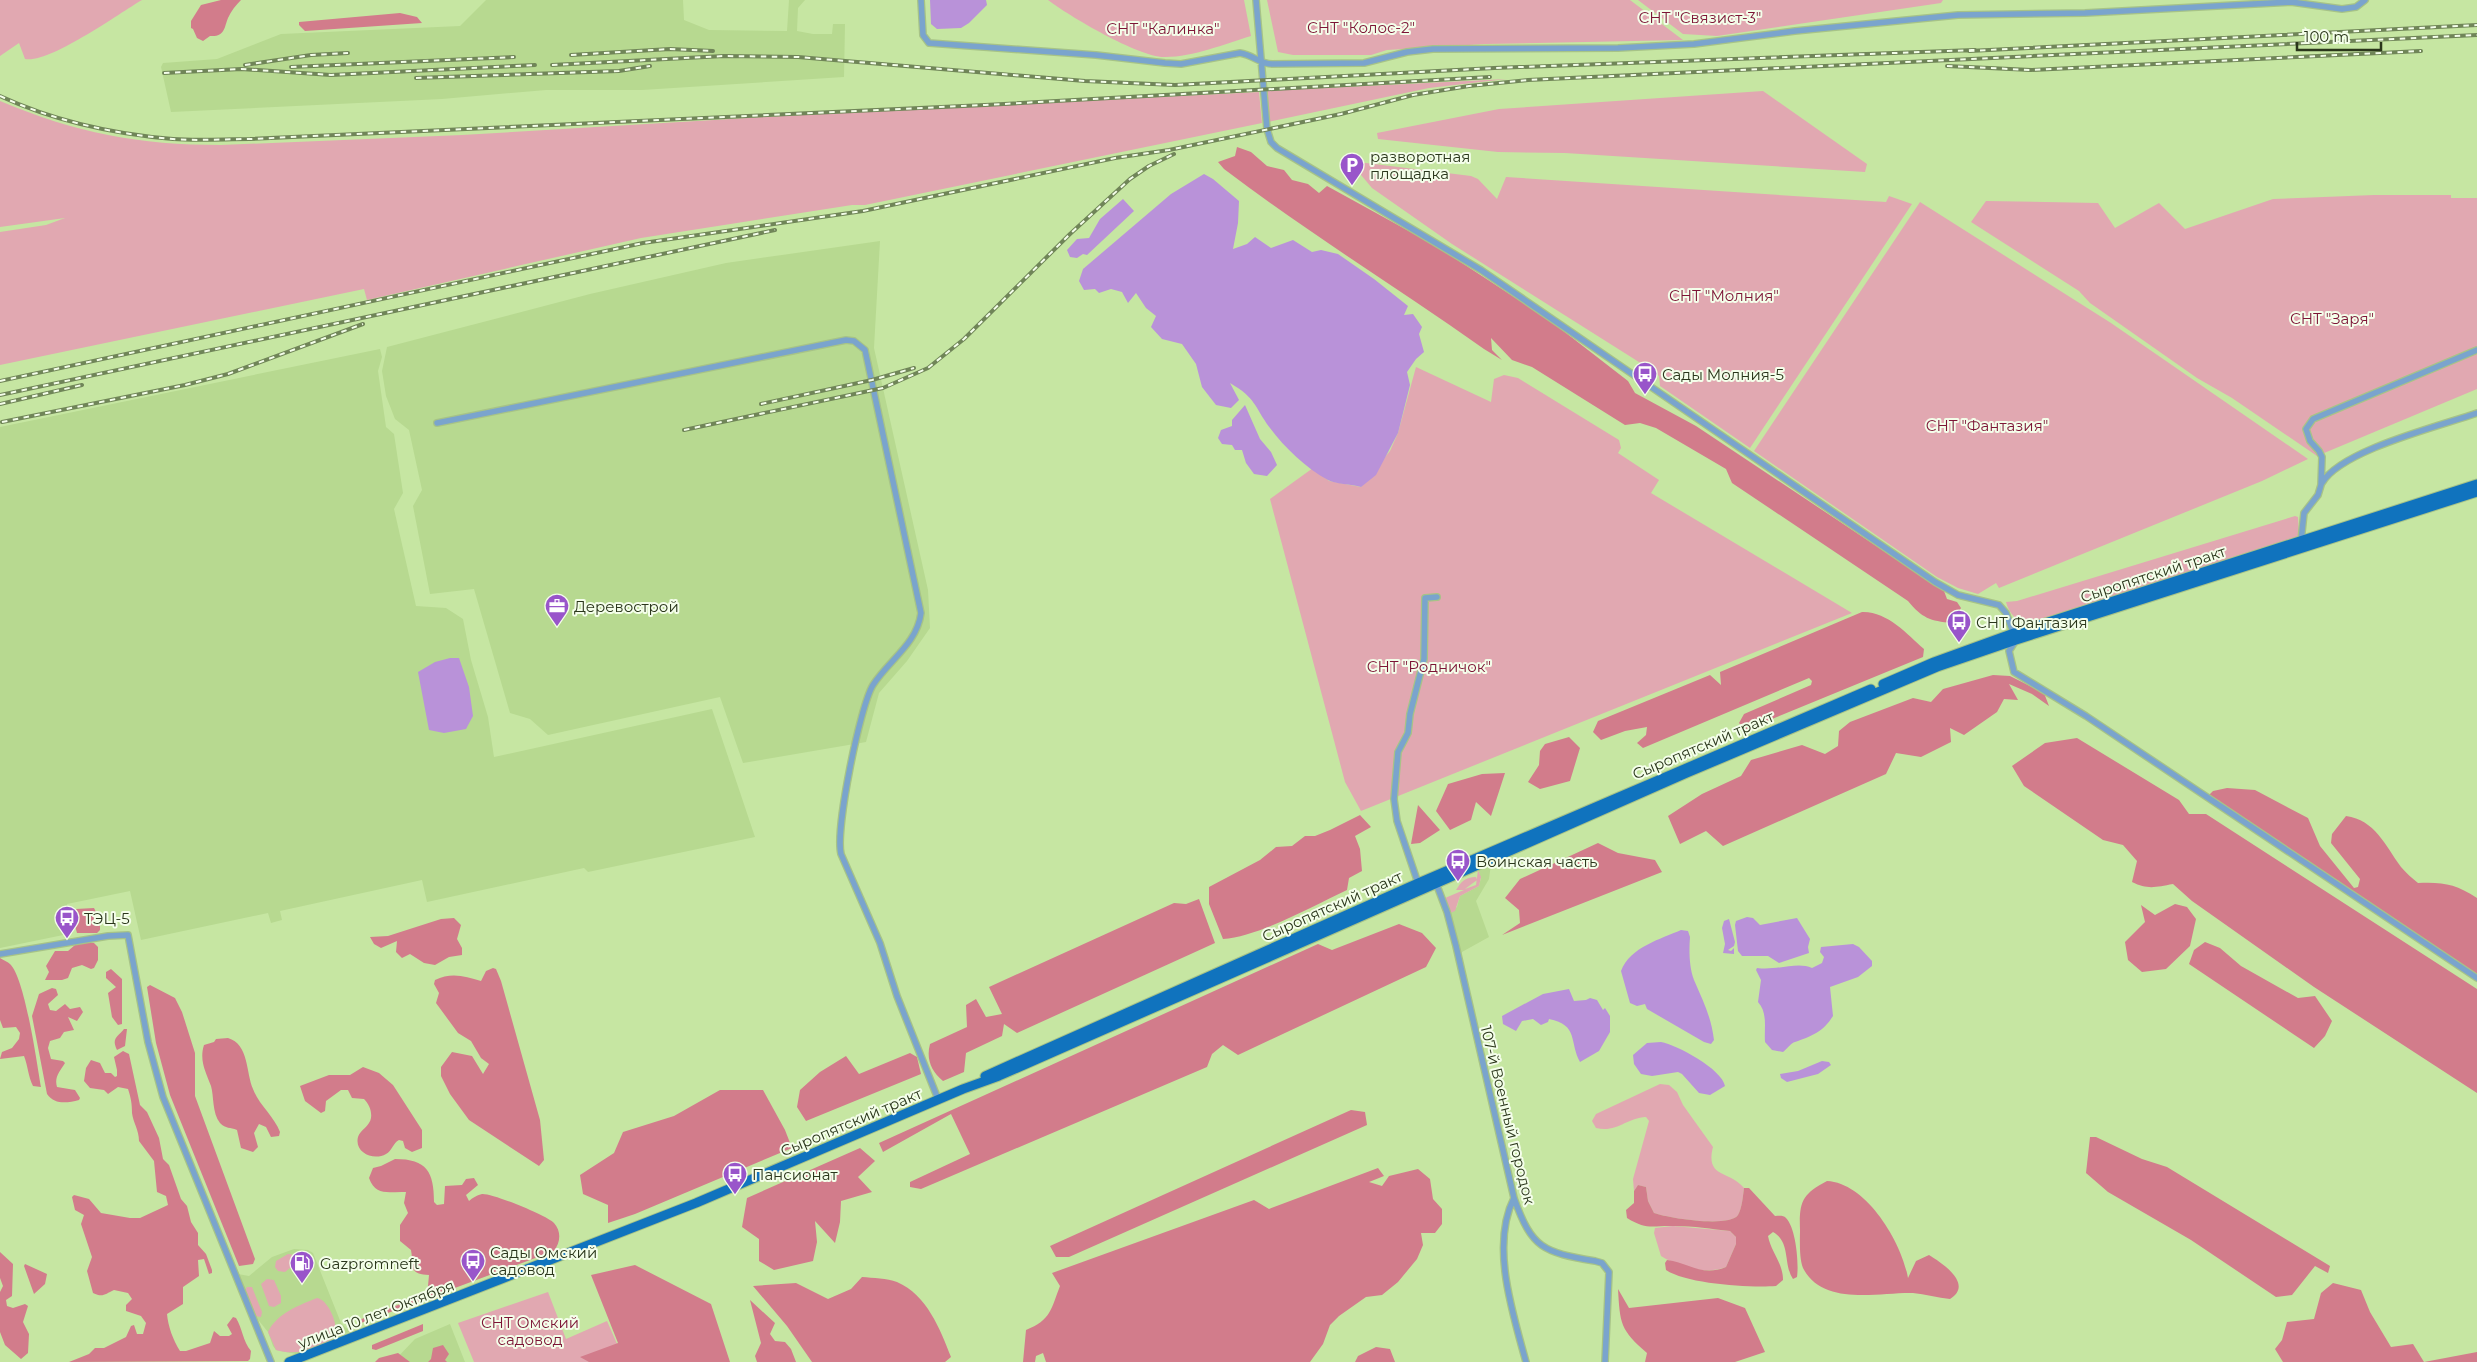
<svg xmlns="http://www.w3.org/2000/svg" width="2477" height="1362" viewBox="0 0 2477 1362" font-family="Montserrat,sans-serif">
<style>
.built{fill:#b7d990}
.green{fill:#e1a8b1}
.forest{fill:#d27c8b}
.water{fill:#b992d9}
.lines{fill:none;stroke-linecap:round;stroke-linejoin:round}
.minor-casing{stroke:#a7c387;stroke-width:8}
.primary-casing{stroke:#a7c387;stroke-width:11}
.minor{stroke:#7aa4cd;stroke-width:5.5}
.primary{stroke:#1073be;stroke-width:9}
.rail-casing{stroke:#708558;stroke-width:4}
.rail{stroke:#f4feea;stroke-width:2;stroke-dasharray:5.5;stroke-linecap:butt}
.labels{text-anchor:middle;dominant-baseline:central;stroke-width:4;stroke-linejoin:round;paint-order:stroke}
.park-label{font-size:15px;fill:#7c1435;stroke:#f4feea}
.poi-label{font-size:15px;fill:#2a361b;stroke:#f4feea;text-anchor:start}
.street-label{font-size:15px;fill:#2a361b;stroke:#f4feea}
</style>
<rect width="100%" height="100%" fill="#c6e6a2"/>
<path class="built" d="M486,0H683L684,20L709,30L787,31L789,0H805L798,8L797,31L813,34H832L833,24H845L844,77L642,90H546L442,99L171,112L161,67L163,63L217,59L281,34L460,26Z
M880,241L874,348L928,590L930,628L907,661L879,693L866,742L743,763L720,697L548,735L530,719L510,713L474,589L430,594L413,506L422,490L409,430L395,419L386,396L382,371L387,347L590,294L726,263Z
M380,349L382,357L378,371L386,427L394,434L403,493L394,509L416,606L446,608L463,619L471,660L488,717L494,757L712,709L755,837L588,872L584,868L427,902L422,880L280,911L282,920L271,923L268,913L141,940L130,891L67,904L73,933L0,948V427Z
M1491,864L1489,879L1476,901L1489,937L1462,952L1460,957L1450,913L1457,907L1460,896L1479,886L1481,878L1478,870Z
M294,1249L308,1250L313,1253L341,1323L346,1328L356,1329L296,1354L276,1350L273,1346L268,1332L255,1316L238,1274L249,1276L272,1257Z
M450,1324L465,1362H393L415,1339Z"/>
<path class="green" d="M0,0H142C118,14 49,64 25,59L19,43L0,56Z
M1048,0H1244L1251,36C1224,44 1194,57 1165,57C1140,58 1069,16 1048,0Z
M1267,0H1630L1683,40L1485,44L1387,50L1371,55H1293L1278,52Z
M1638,0H1943L1941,3L1717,36L1683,34Z
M1507,79L1429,88L1268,122L1267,91Z
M1763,91L1867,164L1865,172L1565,153L1498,152L1378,139L1377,133L1499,109Z
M1259,92L1262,123L865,205H852L641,238L367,300L364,289L0,365V232L46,225L65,218L0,227V101C76,133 139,145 221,145L462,135L783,116Z
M1358,162L1471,176L1478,179L1497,199L1506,177L1886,202L1889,196L1912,204L1750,448L1660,386L1659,376L1650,369L1452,244L1372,188L1356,169Z
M2374,195H2451V198H2477V389L2317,456L2232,398L2197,378L2090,303L2079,291L1971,222L1986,201L2098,203L2115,228L2159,203L2185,229L2273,199Z
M1920,202L2111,323L2308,459L2262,481L1999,588L1996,583L1978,594L1958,588L1937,577L1754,451Z
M1416,367L1491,402L1494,379L1504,375L1518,378L1619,440L1621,448L1618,453L1659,480L1651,493L1852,613L1361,811L1345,782L1270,499L1313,468L1329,481L1361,487L1390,451L1398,433Z
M2295,516L2298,517L2299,534L2296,538L2028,624C2017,621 2009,614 2006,602L2017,601Z
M1478,870L1481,877L1479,886L1460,896L1455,911L1450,913L1445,898L1464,890H1456C1461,882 1465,877 1476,877L1477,880L1465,889L1476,885Z
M1660,1084L1669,1085L1677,1092L1683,1105L1713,1147C1705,1178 1729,1170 1744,1188C1743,1196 1742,1208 1738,1215C1729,1228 1668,1218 1654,1213L1648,1201L1646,1187L1638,1185L1634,1191L1633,1179L1649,1121L1646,1117C1626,1118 1617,1133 1596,1128L1592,1121L1596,1114Z
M1673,1226L1730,1231L1736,1237V1244L1726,1267C1706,1275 1679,1267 1661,1256L1654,1233L1655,1228Z
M288,1254L294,1255L296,1263L285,1272L278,1271L275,1267L276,1261Z
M267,1279L274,1280L281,1296V1303L274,1307L269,1306L261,1284Z
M247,1287H252L262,1312L261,1317L255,1316L245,1290Z
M548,1292L566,1339L607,1321L625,1362H474L458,1323Z
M317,1298C329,1300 339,1326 335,1336C320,1350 295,1356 276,1350L268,1332C277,1313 300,1305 317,1298Z"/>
<path class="forest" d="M221,0H241C236,5 231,11 228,18C224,28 225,37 210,36L203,41L197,38L193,29L191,28V21L201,5Z
M400,13L417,17L422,23L305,31L299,25V22Z
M1237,147L1251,152L1267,166L1284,170L1292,180L1308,184L1319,193L1327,186L1436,246L1548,319L1628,381L1635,393L1696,426L1944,591L1947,599L1957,602L1961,608L1952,623C1930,621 1922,618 1908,601L1732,483L1726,469L1656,428L1640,423L1625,425L1532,367L1512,360L1491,338L1492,350L1502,360L1484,349C1398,288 1308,233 1224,169L1218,162L1235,156Z
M1862,612C1887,611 1907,634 1924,649L1923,657L1745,730L1739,723L1744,714L1811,685L1812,681L1809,678L1643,748L1637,743L1646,735L1647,727L1625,731L1601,740L1593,732L1598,721L1710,675L1721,685L1720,672Z
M1993,675L2010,676L2044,693L2049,706L2032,694L2009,684L2018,700L2004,699L1997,712L1964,735L1950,728L1951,742L1921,757L1896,753L1886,774L1723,846L1706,831L1680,844L1668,816L1702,794L1741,776L1751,760L1802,745L1825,754L1838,746L1839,731L1850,722L1913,698L1931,702L1943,689Z
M1569,737L1580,748L1570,781L1540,789L1528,782L1539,765L1540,751L1545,744Z
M2077,738L2179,800L2189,814H2206L2477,989V1093L2314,987L2192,901L2173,884C2156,887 2148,890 2132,882L2137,861L2123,845L2103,840L2024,786L2012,766L2045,743Z
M1505,773L1491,816L1476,802L1471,820L1450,830L1436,811L1448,784L1482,774Z
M2227,788L2255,790L2308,818L2320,846L2354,888L2358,887L2360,879L2331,843L2332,834L2346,816C2375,820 2385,845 2401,867C2406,873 2412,878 2418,883C2444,882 2455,884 2477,898V977L2207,797L2213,791Z
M1418,805L1440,830L1420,843L1411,844Z
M1360,815L1371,827L1355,836L1360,849L1362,871L1349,878L1347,890C1313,906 1260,936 1223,939L1209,904V887L1260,860L1276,847L1292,846L1305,836H1315L1330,830Z
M1598,843L1618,853L1655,860L1662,872L1502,935L1520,923L1519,910L1505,898L1520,879Z
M1199,899L1215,943L1017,1033L1004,1024L1002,1036L966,1053L964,1072L943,1081C931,1071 926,1059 930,1044L967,1027L966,1005L976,999L986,1017L1002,1014L989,987L1174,903L1186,904Z
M2175,904L2187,907L2196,919L2190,946L2166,969L2142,972L2128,960L2125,942L2145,922L2141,905L2155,915Z
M94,908L100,920V930L97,933H77L71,912L76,909Z
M454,918L461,925L457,939L462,948V955L449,957L435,965L424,963L410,954L402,958L396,952L397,941L381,948L374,944L370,937L388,936L441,919Z
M1399,924L1422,933L1436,948L1426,967L1238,1055L1223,1045L1212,1054L1207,1067L921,1189L910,1187V1182L970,1154L951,1114L883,1152L879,1143L1318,944L1332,950Z
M88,942L94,943L98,947V960L94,968L91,969L82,965L72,968L68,978L62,980H45L49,972L46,966L55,951H68L75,945Z
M2205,942L2220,948L2241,966L2298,998L2315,996L2332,1021L2325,1036L2314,1048L2189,964L2194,950Z
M0,958C3,960 8,962 10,964C25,978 37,1064 41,1087L33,1086C28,1076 28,1066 24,1056L0,1059L2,1052L12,1048L19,1039L20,1033L16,1027L3,1028L0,1020Z
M493,968L496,969L501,981L540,1120L544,1160L539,1166L469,1120L450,1094L441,1076V1067L452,1052L472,1056L483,1074L489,1064L481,1058L471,1041L458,1033L436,1003L439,993L434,984L435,980C451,972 465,976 481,981L486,971Z
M111,969L122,979V1024L118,1025L112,1017L108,993L116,987L106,978V972Z
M150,985L175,998L182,1012L195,1053V1096L255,1259L253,1264L239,1266L170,1095L156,1043L147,987Z
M52,988L56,989L58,995L48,1004L50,1010L56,1011L65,1004L70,1009L80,1007L83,1012L77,1021L68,1017L74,1030L64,1032L60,1038L50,1041L48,1048L51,1059L63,1061L65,1063C60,1071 54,1077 57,1087L75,1090L80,1098L79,1100C67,1103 55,1105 47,1094L32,1016L39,994Z
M124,1029H127L125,1046L117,1050C111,1038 118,1037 124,1029Z
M228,1038C249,1044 246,1073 253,1089C259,1105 274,1116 280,1132L279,1136L271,1137L266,1127L259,1124L254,1133L258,1147L253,1152L241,1148L237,1130C230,1127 226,1129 220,1123C212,1113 214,1096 211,1086C206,1072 199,1061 204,1045L214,1042L216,1039Z
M123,1051L129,1054L140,1105L147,1112L159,1138L163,1159L169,1165L181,1199L187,1206L191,1222L198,1233V1245L206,1254L212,1270V1273L209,1274L204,1259L198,1260L199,1276L183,1287V1304L167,1314C168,1326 173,1340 180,1351H186L210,1343L214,1331L220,1336H229L232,1334L227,1325L233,1317L236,1318C242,1327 243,1342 251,1351L250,1359L248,1361L69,1362L89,1354L95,1348H104L126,1337L131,1326L134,1325L137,1334H143L146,1323L141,1316L126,1311V1305L132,1299L128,1293L114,1290C105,1294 103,1298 93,1293L87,1271L92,1257L81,1224L84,1215L75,1210L72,1197L74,1195L89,1199L101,1213L130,1218H140L168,1205L166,1196L157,1192L154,1161L139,1141C139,1130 133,1122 132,1113C132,1104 131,1098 128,1089L118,1087L108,1094L104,1090L90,1088L84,1081L86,1068L91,1060L100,1063L105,1073H111L115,1077L117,1076V1070L114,1057Z
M910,1053L917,1057L921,1074L806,1121L797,1107L800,1090L820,1072L846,1056L859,1074Z
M363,1067L379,1073L393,1085L422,1130V1148L412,1152L405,1148L403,1141L399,1140C393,1143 392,1151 386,1154C374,1161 354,1153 358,1137C360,1130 370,1126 371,1118C372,1111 369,1104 364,1099L352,1098L348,1090H341L326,1101L325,1111L321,1113L305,1101L300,1086L329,1075H350Z
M720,1090H763L785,1130L792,1148L635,1214L608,1223V1205L583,1194L580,1175L614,1153L623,1132L674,1116Z
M1351,1110L1365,1112L1367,1125L1069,1257H1056L1050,1246Z
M2090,1137H2096L2142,1159L2167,1167L2330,1266L2328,1273L2315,1266L2292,1295L2276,1297L2191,1240L2108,1192L2086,1173Z
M860,1148L875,1161L858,1177L872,1192L841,1201L840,1222L835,1243L815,1221L817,1242L813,1261L774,1270L759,1261V1239L742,1227L747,1198Z
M395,1159C427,1159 434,1172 434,1202L437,1205L444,1204L445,1186L462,1185L466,1179L474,1178L478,1185L466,1195L469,1201C472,1198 478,1195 482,1194C492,1193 548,1216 554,1223C562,1232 560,1243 554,1251L361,1323L359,1320L434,1291L428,1286L429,1275C407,1274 414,1265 411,1250L400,1241V1225L408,1213L404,1203L406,1192C389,1191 376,1197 369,1178L373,1168L381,1166Z
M1378,1168L1384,1176L1369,1182L1382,1186L1389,1176L1418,1169L1430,1179L1433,1199L1442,1209V1224L1435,1233H1421L1423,1245L1417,1259L1398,1282L1382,1295L1366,1297L1339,1316L1330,1325L1323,1344L1310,1362H1046L1043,1353L1036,1356L1035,1362H1023L1026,1330C1051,1320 1051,1309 1060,1286L1052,1273L1254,1200L1269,1209Z
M1827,1181C1867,1183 1902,1243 1908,1278L1916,1261L1929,1255C1942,1263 1974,1284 1950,1299C1938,1298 1925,1294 1913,1293C1879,1292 1823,1307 1803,1268C1799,1258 1800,1240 1800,1230C1799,1202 1802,1194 1827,1181Z
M1638,1185L1646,1187L1648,1201L1654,1213C1668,1218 1729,1228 1738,1215C1742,1208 1743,1196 1744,1188H1749L1775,1216C1779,1216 1783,1215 1786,1218C1796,1228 1799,1264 1797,1277L1793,1279C1783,1264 1791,1242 1773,1232L1768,1236C1771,1252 1783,1263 1783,1280L1776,1286C1750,1288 1687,1284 1666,1270L1665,1263L1667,1260C1689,1263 1702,1277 1726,1267L1736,1244V1237L1730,1231C1712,1229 1693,1226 1675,1226C1653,1225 1648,1231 1627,1218L1626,1210L1634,1203V1191Z
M0,1252L13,1264L12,1296L6,1300L7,1306L13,1308L25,1304L28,1306L23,1322L29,1334L28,1353L21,1359L5,1345L0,1332V1292L3,1286L0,1278Z
M25,1264L47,1274L45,1284L34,1294L24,1266Z
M635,1265L711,1304L730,1362H589L580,1357L618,1343L591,1275Z
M862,1277C873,1278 887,1278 897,1282C927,1295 940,1329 951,1357L945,1362H812L787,1326L753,1286L796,1283L828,1299L851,1289Z
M2333,1283L2361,1290L2370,1312L2391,1347L2413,1344L2424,1362L2477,1352V1362H2283L2275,1349L2282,1340L2287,1322L2314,1319L2321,1293Z
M1618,1289L1629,1308L1718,1298L1745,1308L1765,1352L1735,1362H1645L1647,1353C1620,1330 1620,1323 1618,1289Z
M750,1300L775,1323L770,1334L775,1341L785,1342L791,1349L796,1362H757L755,1356L761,1343Z
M423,1324V1331L376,1350L372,1349V1345Z
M443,1345L449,1354L445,1360L447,1362H428L431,1359L433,1348Z
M1376,1347L1390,1349L1395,1362H1355L1358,1356Z
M398,1353L410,1362H375L379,1358Z"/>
<path class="water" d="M930,0H986L987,5L969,23L961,28L937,29L931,24Z
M1204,174L1213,179L1239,201L1238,223L1233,249L1247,244L1255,237L1271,248L1293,240L1312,252L1321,250L1338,254L1374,279L1408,306L1404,315L1413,314L1422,327L1419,334L1424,352L1416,359L1407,372L1410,385L1398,433L1376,475L1361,487C1352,484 1334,484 1328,480C1306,468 1285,448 1270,428C1253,405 1257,399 1230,383L1239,400L1231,408L1216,405L1202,387L1196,364L1182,344L1162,339L1151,327L1156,316L1146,308L1136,293L1128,303L1122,292L1111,289L1099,293L1095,289L1084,290L1079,281L1083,269L1171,194Z
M1123,199L1134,211L1087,255L1083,254L1077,258L1070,257L1067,250L1077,239L1089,238L1100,219Z
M1245,405L1260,439L1271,452L1277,465L1267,476L1254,474L1246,463L1242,450H1235L1232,445L1222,444L1218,438L1221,430L1232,426V420Z
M450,658H459L469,687L473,716L466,729L444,733L429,730L418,672L435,662Z
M1747,917L1753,918L1760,925L1797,918L1810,939L1808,947L1809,953L1779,963L1768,956H1742L1738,951L1735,925L1736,921Z
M1729,919L1735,942L1734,946L1728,950L1731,951L1734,948V954L1723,953L1725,944L1722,928L1724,921Z
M1681,930L1688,931L1690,937C1689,950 1689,967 1694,980C1703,1001 1711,1016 1714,1040L1711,1044L1704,1042L1647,1009L1645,1004L1637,1006L1630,1003L1621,971C1630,947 1661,939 1681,930Z
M1853,944L1859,947L1872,961V966L1858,977L1830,987L1833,1016C1823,1032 1812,1036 1795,1042C1791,1043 1787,1049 1783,1052L1772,1050L1765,1042C1764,1028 1768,1013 1758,1002L1761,980L1756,970L1757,968C1777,971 1797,961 1812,968L1822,963L1824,957L1820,952L1821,947Z
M1569,989L1574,1001L1586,1000L1590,998L1597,1000L1603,1010L1605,1008L1610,1016V1032L1599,1051L1580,1062C1569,1042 1579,1025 1549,1019L1548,1022L1541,1025L1533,1019L1522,1021L1516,1031L1503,1024L1502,1016L1543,994Z
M1661,1042C1677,1045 1722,1069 1725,1086L1710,1095L1699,1093L1682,1074L1678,1072L1652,1076L1641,1074L1634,1064L1633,1055L1647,1043Z
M1822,1061L1829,1062L1831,1065L1818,1074L1787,1082L1781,1078L1780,1074L1798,1071Z"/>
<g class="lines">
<defs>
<path id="minor" d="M921,0L923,35L929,43L1096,55L1165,63L1181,64L1240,53C1253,55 1260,64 1272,64L1364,63L1407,52L1433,49L1618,48L1694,44L1795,31L1958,15L2085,13L2291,2L2342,9L2356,7L2365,0
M1256,0L1267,129L1271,142L1277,148L1481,270L1935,582L1958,595L1999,605L2006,613L2016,640L2009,651L2014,672L2086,716L2477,978
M437,423L846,340L854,341L865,350L921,613C917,644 889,660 873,685C860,706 835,830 841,854L880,943L897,996L938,1099
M2322,483C2341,450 2440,426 2477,413
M2301,541L2304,513L2318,495L2321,485L2322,457L2319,451L2310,441L2306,429L2313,419L2477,350
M1418,883L1397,821L1394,799L1398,752L1408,733L1410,714L1424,659L1425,598L1437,597
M1436,883L1447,912L1456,946L1514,1198C1532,1249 1543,1252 1595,1261L1602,1263L1609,1272L1605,1362
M0,954L108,936L128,935L148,1042L163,1097L271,1362
M1514,1198C1490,1245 1513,1314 1526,1362"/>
<path id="primary" d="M1883,684L1934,662L2014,633L2477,484
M985,1076L1418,883L1871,689
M289,1362L696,1203L963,1089L999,1076L1687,773L1937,667L2016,640L2477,492"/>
</defs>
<use href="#minor" class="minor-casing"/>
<use href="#primary" class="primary-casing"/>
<use href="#minor" class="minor"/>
<use href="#primary" class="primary"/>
<defs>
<path id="rail" d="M1969,51L2477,25
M571,55L670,49L713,51
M245,65L311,55L348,53
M552,65L724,56L798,57L1085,81L1175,85L1494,68L1975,50
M1947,66L2031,70L2421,51
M291,67L514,57
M164,73L241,69L331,75L535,65
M416,78L619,71L650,66
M0,96C54,121 114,134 173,139C199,141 225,139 250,139L985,105L1490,77
M0,381L643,243L863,211L1115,158L1169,150L1341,114L1413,95L1469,86L1528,80L2477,35
M0,395L775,230
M0,404L82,385
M761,404L872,380L914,368
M2,422L185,385L228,374L363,324
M684,430L883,388L928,368L964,339L1070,234L1130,179L1149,166L1174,154"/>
</defs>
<use href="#rail" class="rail-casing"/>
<use href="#rail" class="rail"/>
</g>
<defs>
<symbol id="parking-pin" viewBox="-11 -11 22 30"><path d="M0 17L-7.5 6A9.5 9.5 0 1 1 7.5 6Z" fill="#9955ca" stroke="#f4feea"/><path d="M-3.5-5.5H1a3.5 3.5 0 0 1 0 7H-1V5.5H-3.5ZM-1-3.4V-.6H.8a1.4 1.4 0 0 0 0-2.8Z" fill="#fff"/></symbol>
<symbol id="bus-pin" viewBox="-11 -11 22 30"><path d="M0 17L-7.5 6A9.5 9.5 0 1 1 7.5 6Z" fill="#9955ca" stroke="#f4feea"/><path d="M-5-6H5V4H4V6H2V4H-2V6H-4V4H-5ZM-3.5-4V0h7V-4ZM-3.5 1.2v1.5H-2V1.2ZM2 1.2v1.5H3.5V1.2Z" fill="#fff"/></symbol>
<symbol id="office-pin" viewBox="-11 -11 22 30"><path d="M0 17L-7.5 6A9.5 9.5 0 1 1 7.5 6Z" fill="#9955ca" stroke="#f4feea"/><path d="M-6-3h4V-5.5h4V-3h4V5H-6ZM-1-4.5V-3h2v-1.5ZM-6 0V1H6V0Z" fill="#fff"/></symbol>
<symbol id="fuel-pin" viewBox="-11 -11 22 30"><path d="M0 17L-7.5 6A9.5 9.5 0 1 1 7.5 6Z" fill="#9955ca" stroke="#f4feea"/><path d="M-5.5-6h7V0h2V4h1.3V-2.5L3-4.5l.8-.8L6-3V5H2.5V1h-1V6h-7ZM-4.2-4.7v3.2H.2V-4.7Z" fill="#fff"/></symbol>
</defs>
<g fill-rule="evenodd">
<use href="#parking-pin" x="1338" y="151" width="28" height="38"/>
<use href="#bus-pin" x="1631" y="360" width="28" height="38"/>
<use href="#office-pin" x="543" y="592" width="28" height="38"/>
<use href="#bus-pin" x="1945" y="608" width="28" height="38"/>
<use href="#bus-pin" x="1444" y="847" width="28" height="38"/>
<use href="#bus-pin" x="53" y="904" width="28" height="38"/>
<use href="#bus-pin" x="721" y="1160" width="28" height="38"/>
<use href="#bus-pin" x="459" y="1247" width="28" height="38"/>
<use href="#fuel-pin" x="288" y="1249" width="28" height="38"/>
</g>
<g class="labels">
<g class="park-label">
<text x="1700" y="17">СНТ "Связист-3"</text>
<text x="1361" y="27">СНТ "Колос-2"</text>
<text x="1163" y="28">СНТ "Калинка"</text>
<text x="1724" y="295">СНТ "Молния"</text>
<text x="2332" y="318">СНТ "Заря"</text>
<text x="1987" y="425">СНТ "Фантазия"</text>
<text x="1429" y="666">СНТ "Родничок"</text>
<text x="530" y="1322">СНТ Омский<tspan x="530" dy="17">садовод</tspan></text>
</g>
<g class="poi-label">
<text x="1370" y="156">разворотная<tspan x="1370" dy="17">площадка</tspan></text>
<text x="1662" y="374">Сады Молния-5</text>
<text x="574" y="606">Деревострой</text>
<text x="1976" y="622">СНТ Фантазия</text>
<text x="1476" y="861">Воинская часть</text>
<text x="84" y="918">ТЭЦ-5</text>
<text x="752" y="1174">Пансионат</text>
<text x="490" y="1252">Сады Омский<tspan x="490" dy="17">садовод</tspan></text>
<text x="320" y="1263">Gazpromneft</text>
</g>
<g class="street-label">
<text transform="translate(2153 574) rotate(-18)">Сыропятский тракт</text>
<text transform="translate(1703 745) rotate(-23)">Сыропятский тракт</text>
<text transform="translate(1332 906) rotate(-24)">Сыропятский тракт</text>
<text transform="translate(1508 1115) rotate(76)">107-й Военный городок</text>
<text transform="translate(851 1122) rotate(-23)">Сыропятский тракт</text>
<text transform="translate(376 1314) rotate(-21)">улица 10 лет Октября</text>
</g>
</g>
<path d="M2297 42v8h84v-8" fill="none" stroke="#2a361b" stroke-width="2.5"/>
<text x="2304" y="42" font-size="15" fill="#2a361b" stroke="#f4feea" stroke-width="4" paint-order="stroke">100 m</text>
</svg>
